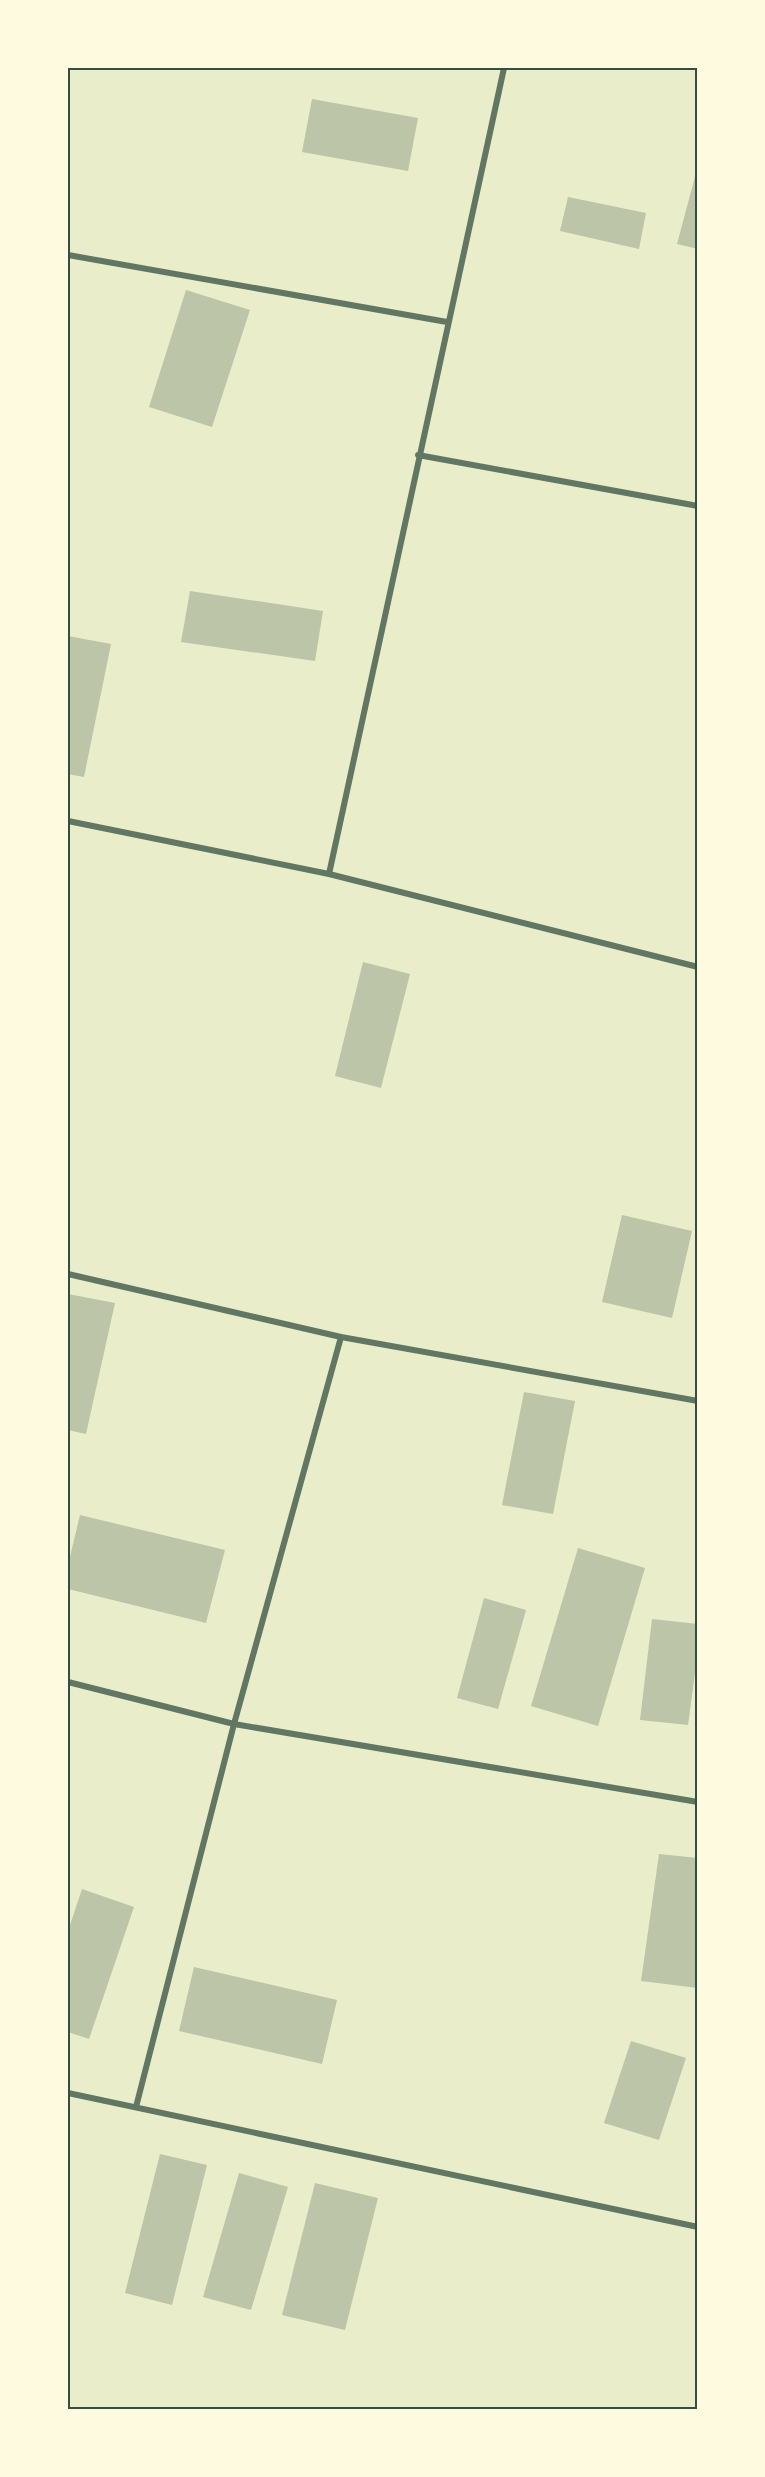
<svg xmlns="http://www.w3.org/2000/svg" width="765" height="2477" viewBox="0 0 765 2477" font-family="'IBM Plex Sans',sans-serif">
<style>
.building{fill:#bcc5a7}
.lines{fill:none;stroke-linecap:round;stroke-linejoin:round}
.minor{stroke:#617663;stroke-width:6}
.neatline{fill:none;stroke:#344e41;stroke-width:2}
</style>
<rect width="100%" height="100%" fill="#e9edc9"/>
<path class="building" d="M312,99L418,118L408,171L302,152Z
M697,169H698V249L677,244Z
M568,197L646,213L639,249L560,231Z
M186,290L250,310L212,427L149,407Z
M190,591L323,611L315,661L181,642Z
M68,636L111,644L84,777L68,774Z
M363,962L410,974L381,1088L335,1076Z
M622,1215L692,1231L672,1318L602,1302Z
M68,1294L115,1303L86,1434L68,1430Z
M524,1392L575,1401L553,1514L502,1505Z
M80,1515L225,1550L206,1623L68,1589V1565Z
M578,1548L645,1568L598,1726L531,1706Z
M484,1598L526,1610L498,1709L457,1698Z
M652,1619L698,1624V1651L688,1725L640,1720Z
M659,1854L698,1858V1988L641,1981Z
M82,1889L134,1907L89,2039L68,2032V1931Z
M194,1967L337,2000L322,2064L179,2031Z
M631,2041L686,2058L659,2140L604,2123Z
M160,2154L207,2165L172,2305L125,2293Z
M239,2173L288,2187L251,2310L203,2297Z
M315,2183L378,2198L345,2330L282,2315Z"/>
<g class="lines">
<path class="minor" d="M68,255L447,322
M418,455L698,506
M68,821L329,874L698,967
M329,874L504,68
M68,1274L341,1337L698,1401
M68,1682L234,1724L698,1802
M68,2093L698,2227
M136,2107L234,1724L341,1337"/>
</g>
<rect width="765" height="2477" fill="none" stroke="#fefae0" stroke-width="138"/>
<rect x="69" y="69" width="627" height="2339" class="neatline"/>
</svg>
